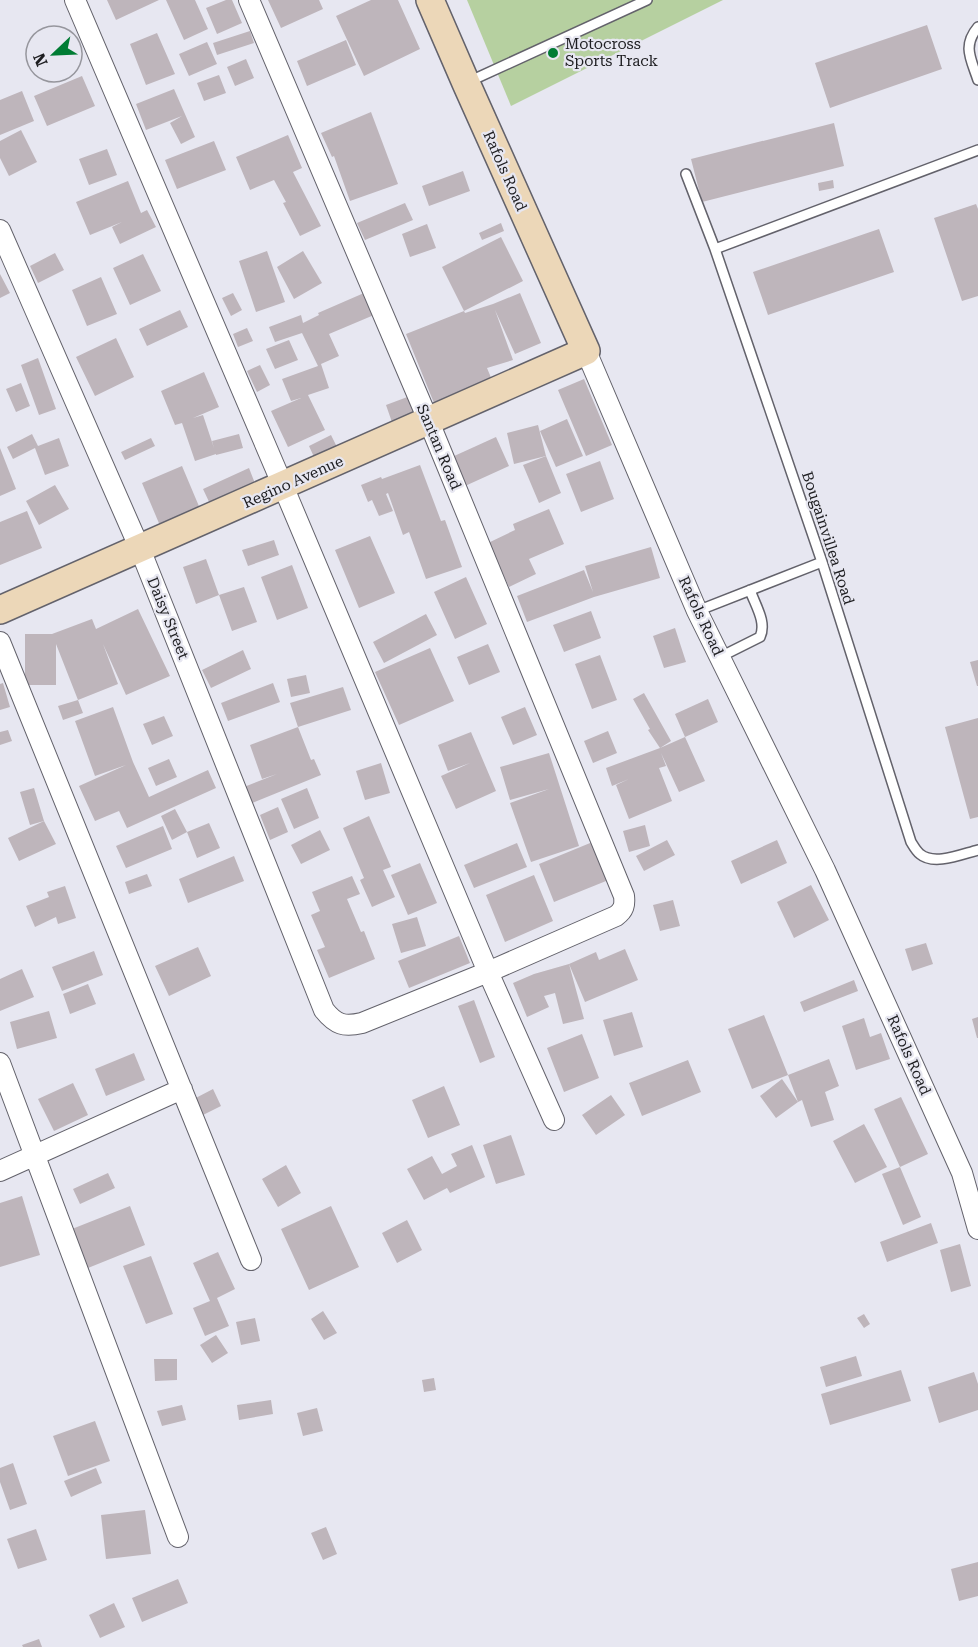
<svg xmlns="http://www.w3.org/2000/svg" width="978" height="1647" viewBox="0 0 978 1647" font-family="'Roboto Serif',serif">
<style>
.green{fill:#b6d0a0}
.building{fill:#beb5bb}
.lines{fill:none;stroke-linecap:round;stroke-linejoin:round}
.lane-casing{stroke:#63626b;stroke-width:12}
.street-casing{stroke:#63626b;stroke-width:22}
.secondary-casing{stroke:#63626b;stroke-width:30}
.lane{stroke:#fff;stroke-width:9}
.street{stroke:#fff;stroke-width:20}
.secondary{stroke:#ecd7b8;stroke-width:27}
.poi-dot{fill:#007c34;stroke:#e7e7f1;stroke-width:2}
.labels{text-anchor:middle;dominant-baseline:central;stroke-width:4.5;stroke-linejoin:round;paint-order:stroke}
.poi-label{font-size:15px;fill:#1d1d20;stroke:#e7e7f1;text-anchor:start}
.street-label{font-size:15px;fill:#1d1d20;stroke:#e7e7f1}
</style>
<rect width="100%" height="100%" fill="#e7e7f1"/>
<path class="green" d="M467,0H723L511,106Z"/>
<path class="building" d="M107,0H159L116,20Z
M166,0H195L208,29L184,40Z
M226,0H232L242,23L217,34L206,8Z
M268,0H319L323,9L281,28Z
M371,0H398L420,49L364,76L336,16Z
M927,25L942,69L830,108L815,63Z
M250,31L254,43L217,55L213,43Z
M157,33L175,74L146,85L130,44Z
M346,40L356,65L307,86L297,61Z
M207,42L217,64L189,76L179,54Z
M246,59L254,78L235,86L227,67Z
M219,75L226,93L204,101L197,83Z
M82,76L95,106L47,126L34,96Z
M174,89L195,137L181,144L170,123L182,116L146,130L136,104Z
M22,91L34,121L0,135V100Z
M371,112L398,184L350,201L334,156L332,157L321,133Z
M834,123L844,166L702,202L691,159Z
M21,130L37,162L9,176L0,158V141Z
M288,135L302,168L293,172L321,226L300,236L283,203L286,202L274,180L250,190L236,157Z
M214,141L226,170L177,189L165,160Z
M107,149L117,175L89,185L79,159Z
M463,171L470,191L429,206L422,186Z
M833,180L834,188L819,191L818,183Z
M128,181L141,213L147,210L156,227L120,244L112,227L122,222L90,235L76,202Z
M405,203L413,220L365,240L357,223Z
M976,204L978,209V296L962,301L934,218Z
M501,223L504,231L482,240L479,233Z
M427,224L436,248L410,257L402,234Z
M879,229L894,272L768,315L753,272Z
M501,237L523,281L464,311L442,267Z
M267,251L285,302L256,312L239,261Z
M303,251L322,283L294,299L277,267Z
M55,253L64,270L38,283L30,266Z
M143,254L161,291L130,305L113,268Z
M0,274L10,293L0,298Z
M101,277L117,314L87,326L72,290Z
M233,293L242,310L231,316L222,298Z
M364,293L374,315L329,334L339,356L321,364L329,388L308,395L325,430L288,447L271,411L301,398L291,401L282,379L318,366L302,333L275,342L269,327L301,315L303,323L319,315L318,313Z
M520,293L541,343L515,354L495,310L513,360L487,368L492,380L434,403L406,334L464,311L465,313L493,304Z
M180,310L188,327L147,346L139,329Z
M247,328L253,341L238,347L233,334Z
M116,338L134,377L95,396L76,357Z
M289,340L298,360L275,369L266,349Z
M38,358L56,409L39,415L21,365Z
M260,365L270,385L257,392L247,371Z
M204,372L219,407L193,418L203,415L214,448L212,441L239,434L243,448L216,455V454L195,461L182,423L175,425L161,391Z
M584,379L612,445L586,456L558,390Z
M21,383L30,406L16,412L6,389Z
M410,396L419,419L394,428L386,405Z
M567,419L583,456L556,467L540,431Z
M538,425L546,456L514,464L507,433Z
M32,434L38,446L59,438L69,466L45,475L35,448L13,459L7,447Z
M331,435L337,447L314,457L309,446Z
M496,437L509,466L465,486L452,457Z
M151,438L155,446L125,460L121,452Z
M0,448L16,489L0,496Z
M546,456L561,493L539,503L523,465Z
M600,461L614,499L581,512L566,474Z
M420,465L441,521L445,520L462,567L426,579L409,532L403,535L388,493L386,494L393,511L379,516L372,500L368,502L361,485L381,477L382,479Z
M182,466L201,511L161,528L142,483Z
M249,468L256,486L211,506L203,489Z
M55,485L69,509L39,525L26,501Z
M549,509L564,544L529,559L536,574L509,587L488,543L515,530L513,524Z
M27,511L42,548L0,565V522Z
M370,536L395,593L359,608L335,550Z
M274,540L279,555L248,566L242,550Z
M651,547L660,578L594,597L527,622L517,596L584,570L593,592L585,566Z
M206,559L219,595L196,604L183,567Z
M292,565L308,608L277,620L261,577Z
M466,577L487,624L455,639L434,592Z
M244,587L257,622L232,631L219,595Z
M138,609L170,676L126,695L103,644L118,684L78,700L56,644V685H25V634H52L92,619L96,629Z
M591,611L601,638L564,652L553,625Z
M426,614L437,635L384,663L373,642Z
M675,628L686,662L664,668L653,636Z
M488,644L500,672L469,685L457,657Z
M430,648L454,701L399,725L375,672Z
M243,650L251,669L211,688L202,670Z
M600,655L617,700L592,709L575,664Z
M978,660V686H977L970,662Z
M306,675L310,693L291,697L287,679Z
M3,683L10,707L0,710V684Z
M273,683L280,702L228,721L221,703Z
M343,687L351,710L298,727L290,703Z
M644,693L671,741L660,748L648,730L650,729L633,699Z
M708,699L718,722L685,737L675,714Z
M78,700L83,713L63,720L58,706Z
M113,707L133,762L149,797L208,770L216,788L127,828L119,811L95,821L79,786L126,765L95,776L75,721Z
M525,707L537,735L513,745L501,717Z
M164,716L173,736L152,745L143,724Z
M978,718V817L970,819L945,727Z
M298,727L311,760L314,759L321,775L250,804L244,787L277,774L262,779L250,745Z
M8,730L12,741L0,745V732Z
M608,731L617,753L593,763L584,741Z
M471,732L496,791L456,809L441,776L470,763L448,771L438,745Z
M685,737L705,781L679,792L661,753L666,766L659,768L672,801L629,819L616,785L629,779L612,786L606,768L660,748Z
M549,753L579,846L531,862L510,803L549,789L510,800L500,767Z
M169,759L177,777L156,786L148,768Z
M381,763L390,793L365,800L356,771Z
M34,788L44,821L30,825L20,792Z
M307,788L319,818L294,829L281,799Z
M278,807L288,832L270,840L260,815Z
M175,809L187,832L172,840L161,816Z
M369,816L391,867L383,870L395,897L372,907L360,880L364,878L343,828Z
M44,821L56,844L19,861L8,838Z
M209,823L220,848L197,858L187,832Z
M645,825L650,846L629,852L623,831Z
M163,826L172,849L126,868L116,846Z
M320,830L330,850L301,864L291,845Z
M667,840L675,855L644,871L636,856Z
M777,840L787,863L741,884L731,861Z
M595,841L611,879L554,902L539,864Z
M517,843L527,867L474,888L464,865Z
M234,856L244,881L188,903L179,879Z
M420,863L437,903L408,915L391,875Z
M147,874L152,886L129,894L125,882Z
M534,875L553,921L505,942L486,895Z
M352,876L360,894L347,899L361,932L364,931L375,959L329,978L317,950L325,947L311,915L320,911L312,892Z
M811,885L829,920L794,938L777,902Z
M65,886L76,918L58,924L56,917L35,927L26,906L49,897L47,892Z
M673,900L680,926L660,931L653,905Z
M417,917L426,946L401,953L392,924Z
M459,936L470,963L409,988L398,961Z
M926,943L933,964L912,971L905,949Z
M198,947L211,976L169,996L155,966Z
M625,949L638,980L585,1002L569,964L596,952L599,960Z
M94,951L103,975L62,991L52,967Z
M569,964L584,1019L563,1024L555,993L544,996L549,1007L527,1017L513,983L534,974Z
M22,969L34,997L0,1011V979Z
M854,980L858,991L804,1012L800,1002Z
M88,984L96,1004L70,1014L63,994Z
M474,1000L495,1057L480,1063L458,1006Z
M49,1011L57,1038L17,1049L10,1022Z
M632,1012L643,1047L614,1056L603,1020Z
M764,1015L788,1075L752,1089L728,1029Z
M978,1017V1038H977L972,1019Z
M864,1018L870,1037L881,1033L890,1059L856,1070L842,1026Z
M582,1034L599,1078L564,1092L547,1048Z
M134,1053L145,1080L106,1096L95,1069Z
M829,1059L839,1086L825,1092L834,1120L811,1127L802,1100L798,1102L788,1075Z
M688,1060L701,1092L642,1116L629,1083Z
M782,1079L798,1102L776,1118L760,1096Z
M73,1083L88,1115L54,1131L38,1099Z
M444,1086L460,1125L428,1138L412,1100Z
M213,1089L221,1106L199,1117L190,1101Z
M611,1095L625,1115L596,1135L582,1115Z
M901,1097L928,1154L900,1167L874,1109Z
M864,1124L887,1167L855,1183L833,1141Z
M511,1135L525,1175L496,1184L483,1145Z
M472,1145L485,1177L450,1193L447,1188L424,1200L407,1169L432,1156L442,1174L457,1166L451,1154Z
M286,1165L301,1193L278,1207L262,1179Z
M900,1167L921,1217L903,1225L882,1174Z
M108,1173L115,1188L80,1204L73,1189Z
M22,1196L40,1255L0,1267V1203Z
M130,1206L145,1245L88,1268L72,1229Z
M331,1206L359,1267L309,1290L281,1229Z
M407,1220L422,1250L397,1263L382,1233Z
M931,1223L938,1243L887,1262L880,1242Z
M960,1244L971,1286L951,1292L940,1250Z
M218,1252L235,1289L217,1298L229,1326L205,1336L193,1308L210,1301L193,1263Z
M151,1256L173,1314L146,1324L123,1266Z
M323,1311L337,1333L324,1340L311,1319Z
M864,1314L870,1324L864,1328L857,1318Z
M255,1318L260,1341L241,1345L236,1322Z
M216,1335L228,1353L212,1363L200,1345Z
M856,1356L862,1376L826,1387L820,1367Z
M154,1359H177V1380L155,1381Z
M901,1370L911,1401L830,1425L821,1394Z
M974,1372L978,1384V1410L939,1423L928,1387Z
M434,1378L436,1390L424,1392L422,1380Z
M271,1400L273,1414L239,1420L237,1405Z
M182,1405L186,1420L162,1426L157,1411Z
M317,1408L323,1431L303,1436L297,1413Z
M95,1421L110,1461L68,1476L53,1436Z
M13,1463L27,1504L10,1510L0,1482V1468Z
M96,1468L102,1483L71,1497L64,1481Z
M145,1510L151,1554L106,1559L101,1515Z
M326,1527L337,1554L323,1560L311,1533Z
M36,1529L47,1560L18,1569L7,1539Z
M978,1562V1596L959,1601L951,1569Z
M178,1579L188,1603L142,1622L132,1598Z
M114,1603L125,1627L100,1638L89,1615Z
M39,1639L42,1647H23L22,1645Z"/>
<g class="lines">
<defs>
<path id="lane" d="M978,27C962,46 971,59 978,80
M468,82L647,0
M686,174L715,249L822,562L911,842C913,845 916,851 920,854C934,866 962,854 978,850
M715,249L978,150
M697,611L822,562
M720,657L760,637C767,622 755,605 750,590"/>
<path id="street" d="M75,0L283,486L488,972L554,1120
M0,230L140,549L324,1010C336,1025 344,1027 362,1023L488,972L616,916C624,910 625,905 624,896L429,422L249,0
M586,351L697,611L825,870L962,1173L978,1229
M0,642L251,1260
M0,1063L178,1537
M0,1171L182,1089"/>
<path id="secondary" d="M0,610L586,351L466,83L430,0"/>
</defs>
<use href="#lane" class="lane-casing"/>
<use href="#street" class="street-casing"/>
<use href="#secondary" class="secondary-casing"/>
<use href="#lane" class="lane"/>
<use href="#street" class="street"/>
<use href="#secondary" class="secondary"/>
</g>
<circle class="poi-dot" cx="553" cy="53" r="6"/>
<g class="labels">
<g class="poi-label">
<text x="565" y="44">Motocross<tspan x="565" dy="17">Sports Track</tspan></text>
</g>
<g class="street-label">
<text transform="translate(505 171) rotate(66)">Rafols Road</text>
<text transform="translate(439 447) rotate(67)">Santan Road</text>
<text transform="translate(293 482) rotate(-24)">Regino Avenue</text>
<text transform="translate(828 538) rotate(72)">Bougainvillea Road</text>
<text transform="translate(701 616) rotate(65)">Rafols Road</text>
<text transform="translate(168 618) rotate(68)">Daisy Street</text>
<text transform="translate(909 1055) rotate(66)">Rafols Road</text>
</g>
</g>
<g transform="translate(54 54) rotate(247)"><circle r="28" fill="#e7e7f1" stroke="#96969d" stroke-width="1.5"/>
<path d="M0-4.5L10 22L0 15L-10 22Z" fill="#007c34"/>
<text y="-9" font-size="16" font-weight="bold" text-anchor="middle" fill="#1d1d20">N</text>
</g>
</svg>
